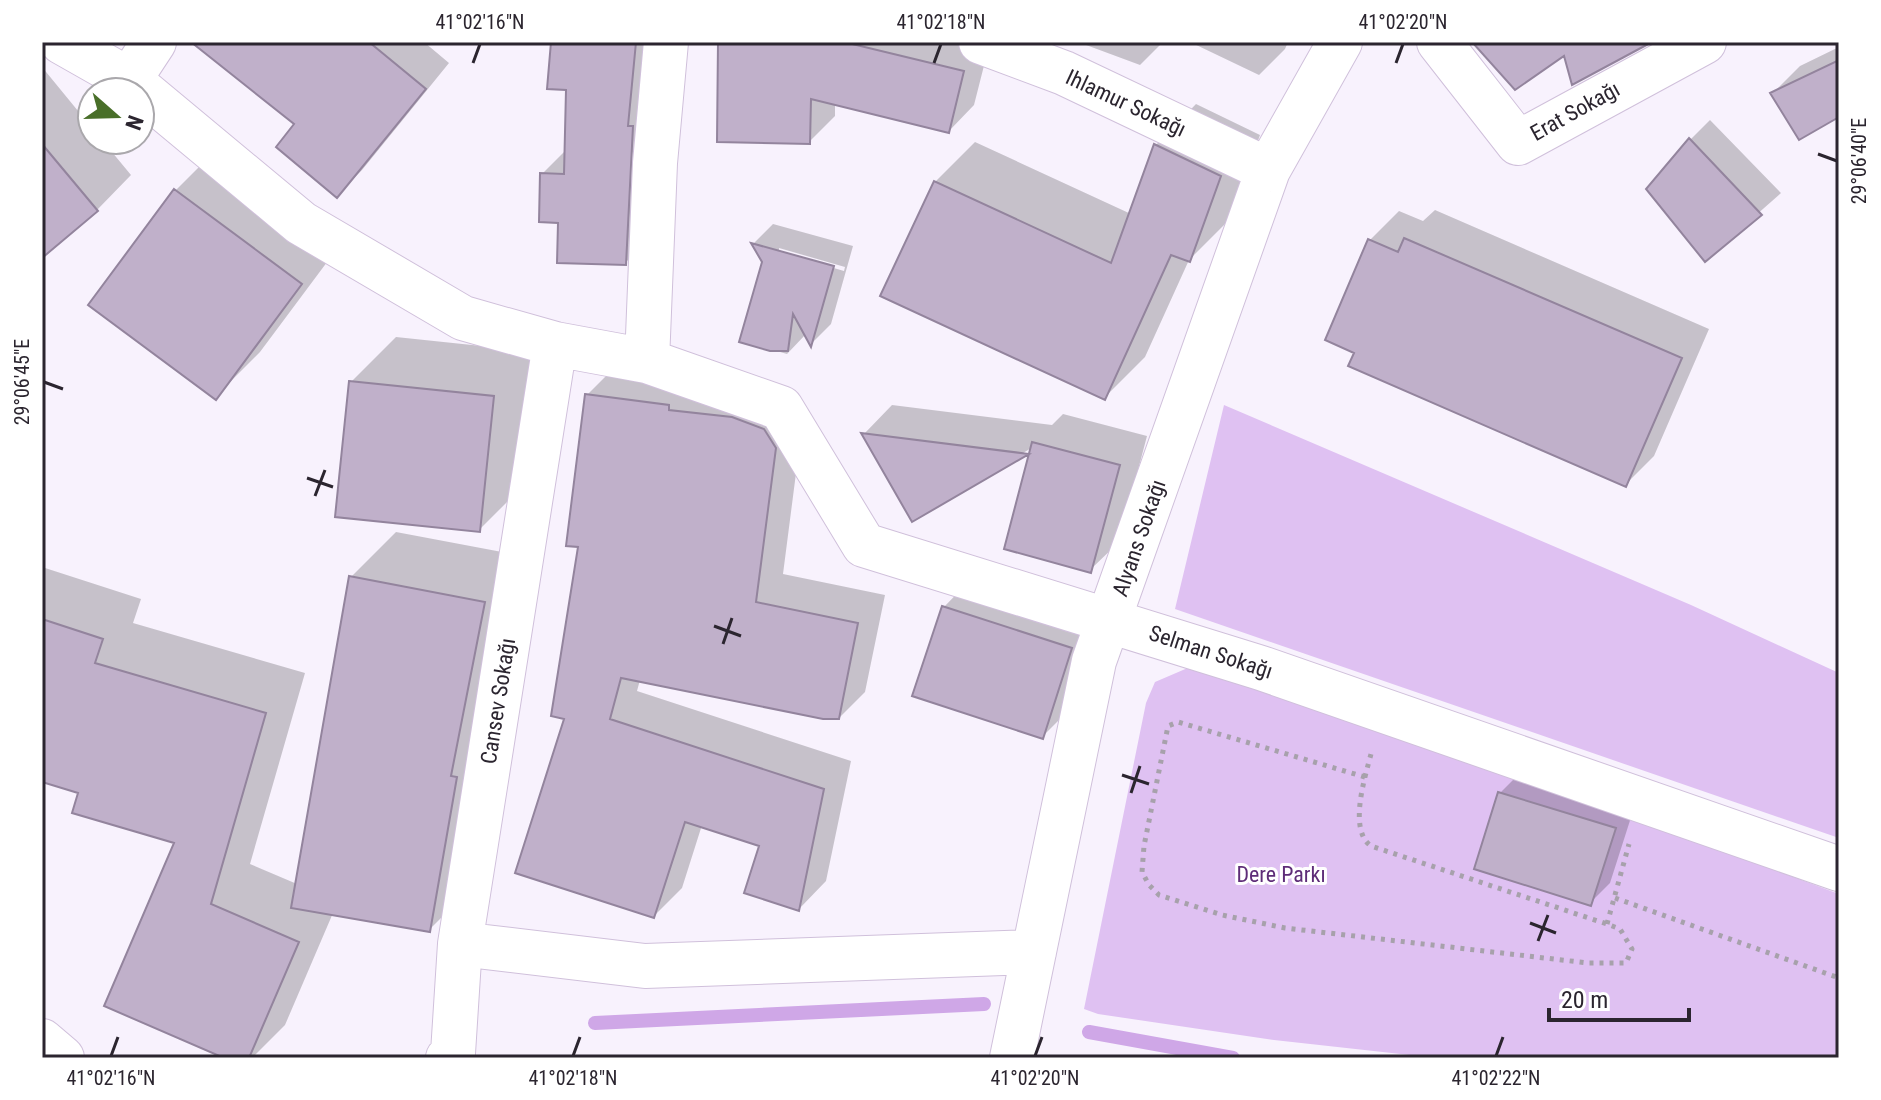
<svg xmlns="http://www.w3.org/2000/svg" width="1881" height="1100" viewBox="0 0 1881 1100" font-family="'Roboto Condensed',sans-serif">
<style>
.green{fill:#dfc1f2}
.shadow{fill:#0003;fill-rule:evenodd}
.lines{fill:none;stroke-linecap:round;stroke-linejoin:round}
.stream{stroke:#cfa7e7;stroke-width:14}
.building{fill:#c0b0ca;stroke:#93849d;stroke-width:2}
.minor-casing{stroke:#d0c0db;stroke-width:46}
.major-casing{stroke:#d0c0db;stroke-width:46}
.path{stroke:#a7a1ab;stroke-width:5;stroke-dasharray:4 6;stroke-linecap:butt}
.minor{stroke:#fff;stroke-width:44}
.major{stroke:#fff;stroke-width:44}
.ticks{fill:none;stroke:#2b252f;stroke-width:3}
.labels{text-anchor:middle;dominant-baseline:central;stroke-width:6;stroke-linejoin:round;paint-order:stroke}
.street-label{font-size:22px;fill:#2b252f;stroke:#fff}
.park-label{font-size:22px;fill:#5e2d78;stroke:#fff}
.neatline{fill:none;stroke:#2b252f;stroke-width:3}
.ticks-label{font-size:20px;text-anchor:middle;fill:#2b252f}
</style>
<rect width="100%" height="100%" fill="#f8f2fd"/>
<path class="green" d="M1224,405L1691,605L1839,673V838L1175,609Z
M1190,667L1647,822L1839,894V1058H1437L1274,1040L1098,1014L1084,1009L1146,703L1155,682Z"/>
<path class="shadow" d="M207,42H424L449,63L362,170L337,195L297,124Z
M553,42H658L650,238L625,263L560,221L542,174L567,149L568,89Z
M720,42H974L989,46L974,105L949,131L835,103V116L809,142Z
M1078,42H1163L1140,65Z
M1190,42H1288L1285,49L1259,75Z
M1839,47V114L1773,93L1800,66Z
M42,67L92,128V140H102L131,175L97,210L42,255Z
M1196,104L1260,135L1230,219L1189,260L1145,357L1105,397L935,182L975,142L1131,214L1156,145Z
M1710,120L1781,193L1705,260L1690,140Z
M221,145L345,238L260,352L215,397L91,305L176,190Z
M1435,210L1709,329L1654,456L1625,485L1356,352L1370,240L1399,211L1423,221Z
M773,224L853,246L831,324L812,343L806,334L787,354L742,341L765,261L754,243ZM779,248L845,267L844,271L779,252Z
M396,337L539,352L524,485L479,530L351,382Z
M615,367L803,419L783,574L885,595L865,692L837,720L640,680L637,691L851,761L826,881L799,909L761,844L702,825L682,888L654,916L567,717L580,545L587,395Z
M892,405L1052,425L1063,414L1147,436L1119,542L1090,570L1033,447L913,519L864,434Z
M396,532L529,557L475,884L429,930L333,913L285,1025L252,1058H229L177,842L80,792L42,779V567L141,599L133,623L305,673L250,864L297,884L351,577Z
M972,578L1100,619L1071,708L1042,737L944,607Z
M1520,773L1634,808L1610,883L1590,903L1500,793Z"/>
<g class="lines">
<path class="stream" d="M595,1023L984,1004
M1089,1032L1233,1058"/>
</g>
<path class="building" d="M191,42H369L426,89L337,198L276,147L294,124Z
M551,42H636L628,126H633L626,265L557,263L558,223L539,222L540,173L564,174L566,90L547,89Z
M718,42H844L964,71L949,133L811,99L810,144L717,142Z
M1472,42H1652L1572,85L1564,56L1515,90Z
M1839,60V117L1799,140L1770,93Z
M1689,138L1762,215L1705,262L1646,189Z
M42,144L98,211L42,258Z
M1154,144L1221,176L1190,262L1171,255L1105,400L880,296L934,181L1111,263Z
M174,189L302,284L216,400L88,305Z
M1404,238L1682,358L1626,487L1348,366L1354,353L1325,340L1368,239L1398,252Z
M751,243L834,266L811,347L793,314L788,351H770L739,342L762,262Z
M349,381L494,396L480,532L335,517Z
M585,394L669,405V410L732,417L764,429L776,448L756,602L858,623L839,719H823L621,678L610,719L824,789L799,911L744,893L759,846L685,822L654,918L515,873L564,719L551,716L578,547L566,546Z
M861,433L1029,454L912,522Z
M1032,442L1120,465L1091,573L1004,549Z
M349,576L485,602L451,776L457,777L430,932L291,908Z
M942,606L1072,648L1043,739L912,696Z
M42,619L103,639L95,663L266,713L211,904L299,942L249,1058H224L104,1006L174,843L72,813L78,793L42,782Z
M1498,792L1616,828L1591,906L1474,869Z"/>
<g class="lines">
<defs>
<path id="minor" d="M62,42L129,80L301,223L463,318L555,344L647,361L655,163L666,42
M981,42L1064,73L1268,170
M1439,42L1518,143L1704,42
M129,80L154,42
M647,361L781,408L864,545L1261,668L1839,869
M460,944L645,966L1034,952
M448,1058L453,1053L460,944L555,344
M1012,1058L1094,661L1268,170L1340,42"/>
<path id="major" d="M42,1041L62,1058"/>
</defs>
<use href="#minor" class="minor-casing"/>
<use href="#major" class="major-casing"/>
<path class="path" d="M1365,777L1178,722L1168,726L1144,846L1142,872L1149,885L1159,895L1222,915L1285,928L1588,963H1626L1632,949L1620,929L1607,924L1371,846C1348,830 1365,777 1371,754
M1615,898L1839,978
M1607,924L1629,844"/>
<use href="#minor" class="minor"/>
<use href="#major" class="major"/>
</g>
<path class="ticks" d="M473,63L480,44M934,63L941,44M1396,63L1403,44M1818,154L1837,161M44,382L63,389M307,478L333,487M315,496L325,470M714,626L741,636M723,644L732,618M1122,775L1149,784M1131,793L1140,766M1530,923L1556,933M1538,941L1548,915M111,1056L118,1037M573,1056L580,1037M1035,1056L1042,1037M1496,1056L1503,1037"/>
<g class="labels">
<g class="street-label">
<text transform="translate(1126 103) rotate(25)">Ihlamur Sokağı</text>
<text transform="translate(1575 111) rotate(-29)">Erat Sokağı</text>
<text transform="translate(1139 538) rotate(-71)">Alyans Sokağı</text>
<text transform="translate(1211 652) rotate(18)">Selman Sokağı</text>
<text transform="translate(498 701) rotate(-81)">Cansev Sokağı</text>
</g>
<g class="park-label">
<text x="1281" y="874">Dere Parkı</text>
</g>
</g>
<rect width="1881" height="1100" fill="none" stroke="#ffffff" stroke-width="88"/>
<g transform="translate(116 116) rotate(110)"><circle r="38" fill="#ffffff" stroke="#aaa8ac" stroke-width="2"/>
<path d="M0-6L14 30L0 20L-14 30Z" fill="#496f29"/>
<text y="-12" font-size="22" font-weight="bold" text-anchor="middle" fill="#2b252f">N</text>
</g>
<path d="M1549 1008v12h140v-12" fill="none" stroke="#2b252f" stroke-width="4"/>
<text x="1561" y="1008" font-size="24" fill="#2b252f" stroke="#ffffff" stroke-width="6" paint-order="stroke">20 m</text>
<rect x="44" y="44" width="1793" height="1012" class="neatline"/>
<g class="ticks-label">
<text x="480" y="29">41°02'16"N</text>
<text x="941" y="29">41°02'18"N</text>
<text x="1403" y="29">41°02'20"N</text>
<text transform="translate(1859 161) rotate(-90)" y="7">29°06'40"E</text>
<text transform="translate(22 382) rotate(-90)" y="7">29°06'45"E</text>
<text x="111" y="1085">41°02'16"N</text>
<text x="573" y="1085">41°02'18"N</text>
<text x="1035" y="1085">41°02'20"N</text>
<text x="1496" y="1085">41°02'22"N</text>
</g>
</svg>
